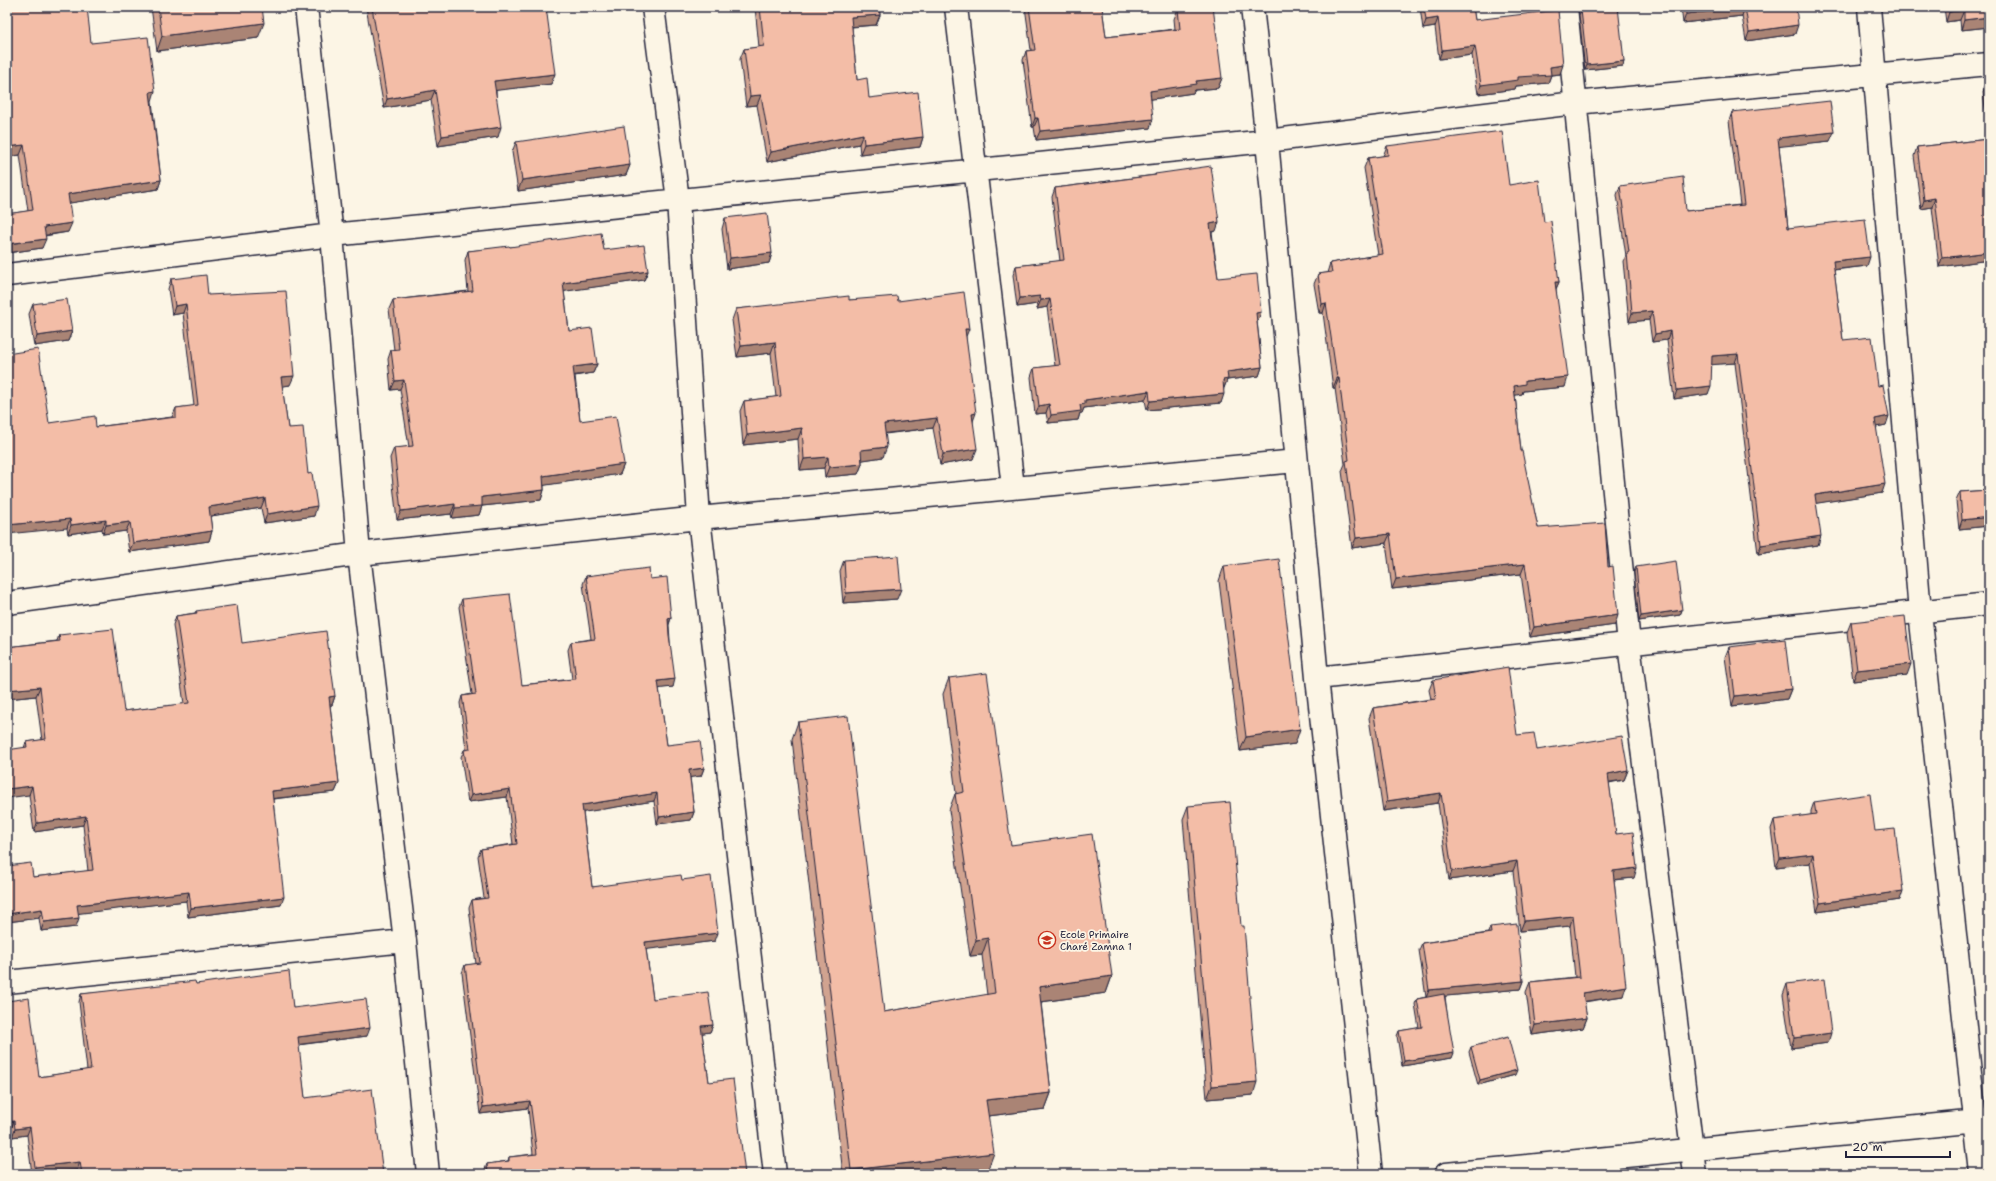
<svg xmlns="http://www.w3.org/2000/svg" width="1996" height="1181" viewBox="0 0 1996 1181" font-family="'Shantell Sans',sans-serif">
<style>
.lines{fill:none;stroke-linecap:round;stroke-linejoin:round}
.street-casing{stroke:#22223b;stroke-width:25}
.street{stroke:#fcf5e5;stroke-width:22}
.wall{fill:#d1a390;stroke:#22223b}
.shaded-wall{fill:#aa8475;stroke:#22223b}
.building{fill:#f3bda7;stroke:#22223b}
.labels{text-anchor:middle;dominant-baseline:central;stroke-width:3.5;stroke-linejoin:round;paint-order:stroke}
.poi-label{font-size:10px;fill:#22223b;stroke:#fcf5e5;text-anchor:start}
</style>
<rect width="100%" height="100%" fill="#fcf5e5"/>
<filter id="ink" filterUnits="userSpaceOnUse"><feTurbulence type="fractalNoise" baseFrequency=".025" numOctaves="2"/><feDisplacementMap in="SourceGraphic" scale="8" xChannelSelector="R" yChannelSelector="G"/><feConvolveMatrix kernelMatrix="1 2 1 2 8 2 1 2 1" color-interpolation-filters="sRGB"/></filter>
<g filter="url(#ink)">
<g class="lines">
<defs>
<path id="street" d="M306,7L332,235L359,554L405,941L428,1174
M653,7L678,200L699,518L775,1174
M956,7L1013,487
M1252,7L1267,141L1317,678L1371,1174
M1566,7L1629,644L1695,1174
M1869,7L1920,612L1981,1174
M7,275L332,235L1267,141L1575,103L1989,64
M7,603L359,554L699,518L1296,461
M1317,678L1989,604
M7,982L405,941
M1446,1174L1988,1120"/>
</defs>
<use href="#street" class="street-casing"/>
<use href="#street" class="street"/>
</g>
<path class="wall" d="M7,7L91,43L152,101L161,180L158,189L69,203L68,232L45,236L42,248L7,253V214L28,211L20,155L7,157Z
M151,7H262L258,38L157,51Z
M366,7H546L551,84L496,90L498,137L438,146L431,100L384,108Z
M755,7H879L880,15L876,25L852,27L857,80L869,98L923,137L920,147L860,154L859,144L767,162L757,105L746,106L740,59L744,49L759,47Z
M1025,7H1102L1106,37L1175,29L1174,19L1178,9L1222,78L1218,88L1195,90L1193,93L1151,99L1150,128L1036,140L1034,127H1032L1023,60L1026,51L1031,50Z
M1420,7H1473L1475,20L1560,74L1551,75L1548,83L1516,86L1515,89L1478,94L1472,55L1439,59L1435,27L1423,29Z
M1681,7H1796L1795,34L1746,41L1742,16L1683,23Z
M1944,7H1989V27L1961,30L1960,20L1946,22Z
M1581,10L1624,61L1623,66L1585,70L1579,15Z
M1986,83H1989V260L1939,267L1932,207L1921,209L1914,156L1917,147L1989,139L1983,92Z
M1732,112L1830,141L1779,146L1788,228L1867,266L1834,270L1843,340L1878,386L1886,425L1876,427L1882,493L1816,503L1818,545L1758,554L1735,363L1711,364L1708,394L1674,399L1667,340L1652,342L1649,320L1629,322L1623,261L1626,256L1617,195L1620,186L1686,211L1740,205L1729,121Z
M516,142L630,165L626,175L518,191L512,152Z
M1387,146L1509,185L1544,222L1559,282L1556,289L1565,387L1523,391L1522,394L1515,395L1521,451L1538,528L1608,567L1615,625L1530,637L1521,574L1392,589L1386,543L1352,548L1342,471L1345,464L1335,388H1333L1323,313H1319L1314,284L1318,274L1327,273L1330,263L1378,255L1364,168L1368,158L1383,156Z
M1155,174L1216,231L1212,232L1218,278L1261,312L1258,321H1257L1262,367L1259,376L1227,380L1224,388L1221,403L1147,410L1145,400L1084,408L1082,413H1080L1078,420L1048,423L1046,413L1035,414L1031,377L1034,368L1055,366L1047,307L1037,309V304L1017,307L1013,275L1016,266L1060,261L1052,197L1055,188L1155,175Z
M725,218L772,253L769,263L727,269L722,229Z
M510,247L604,250L648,271L644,280L564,291L569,331L597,364L593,373L575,376L580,421L624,464L620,474L544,485V490L541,500L482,506L479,515L452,518L451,514L397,520L390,458L394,448L409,447L400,389L391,390L388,359L391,350H394L389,309L393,300L468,291L465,260L468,251Z
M171,279L208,295L290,385L282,386L288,428L308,474L314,516L264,523L261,508L210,516L212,531L209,541L129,552L126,531L103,534L102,529L68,534L49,423L96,427L172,417L176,408L194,406L183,313L172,315L168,289Z
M849,300L898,301L966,337L973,421V459L940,465L933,428L885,434L883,457L862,460V464L858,474L825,477L824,468L800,470L798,439L743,445L740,411L744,401L776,397L771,353L737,357L732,320L736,309Z
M33,304L72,331L68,341L34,346L29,314Z
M1989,490V526L1959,529L1956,501L1960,492Z
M844,560L897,599L843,603L840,571Z
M1224,566L1295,744L1240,751L1219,581Z
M1636,567L1682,610L1680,615L1639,621L1634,572Z
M586,576L650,579L671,618L669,625L673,687L659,688L667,745L704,768L701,776L690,777L694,812L691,820L657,824L654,801L583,812L592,887L682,880L715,941L646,949L653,999L713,1025L710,1032L702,1033L709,1082L745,1174H484V1172L487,1164L508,1161L509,1157L533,1154L528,1108L480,1114L462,973L465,965L476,964L469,908L472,900L484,898L478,856L481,849L513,844L507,797L468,802L461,757L464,750L466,749L460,703L462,696L472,694L459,607L462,599L522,685L572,679L568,650L571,642L591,639L583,584Z
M196,611L242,643L335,696L332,705H330L339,783L335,792L273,799L281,905L188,917L186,901L78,913L76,927L41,931L39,918L7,922V866L33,877L88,871L83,825L34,832L29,795L24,748L26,742L42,740L36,696L7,699V647L57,641L59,635L124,711L184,704L173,625L176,616L195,613Z
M1851,622L1907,675L1853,681L1847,632Z
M1729,647L1791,689L1787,699L1732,706L1725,657Z
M949,678L1011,845L1112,976L1106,993L1041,1002L1051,1093L1045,1109L988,1116V1169L948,1174H843L792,739L798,722L884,1012L987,995L982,955L970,956L949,810L955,794L956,793L943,694Z
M1433,680L1517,735L1537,750L1628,770L1624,780L1609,783L1616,834L1634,878L1614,880L1623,996L1584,1002L1587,1018L1583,1028L1532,1035L1526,992L1530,982L1575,977L1570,926L1520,931L1513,871L1449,880L1438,803L1383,811L1369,718L1373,708L1431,699L1429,690Z
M1814,802L1875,831L1900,900L1817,912L1810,863L1776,867L1771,829L1774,820L1811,815V811Z
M1188,806L1253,1095L1207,1099L1183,819Z
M1490,927L1523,981L1520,989L1445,996L1452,1058L1402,1066L1397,1036L1399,1031L1419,1028L1415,1004L1417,999L1426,997L1419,950L1422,943L1488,933Z
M196,984L293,1008L367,1036L298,1045L305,1098L383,1174H78L77,1170L42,1174H32L27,1135L12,1137L11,1129H7V1001L39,1077L87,1070L79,1002L81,994Z
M1787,984L1828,1043L1791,1048L1783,995Z
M1471,1047L1515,1075L1478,1085L1469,1052Z"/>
<path class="shaded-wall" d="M1745,7L1742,16L1683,23L1686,14Z
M1964,10L1960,20L1946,22L1949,12Z
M880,15L876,25L847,27L851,17Z
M1989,17V27L1961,30L1964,20Z
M1438,18L1435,27L1423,29L1426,20Z
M264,23L258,38L157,51L162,36Z
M1798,25L1795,34L1746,41L1749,32Z
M1475,46L1472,55L1439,59L1442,50Z
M1624,61L1623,66L1585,70L1587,65Z
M1563,65L1560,74L1551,75L1548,83L1516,86L1515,89L1478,94L1481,85L1518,77L1550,67Z
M555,74L551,84L491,91L494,81Z
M1222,78L1218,88L1195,90L1193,93L1146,100L1150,91L1196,81Z
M435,90L431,100L384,108L387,99Z
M155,91L152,101H146L150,92Z
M761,95L757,105L746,106L750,96Z
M1035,118H1038L1034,127H1032Z
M1153,119L1150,128L1036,140L1040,131Z
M501,127L498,137L438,146L442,136Z
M1834,132L1830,141L1775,147L1778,138Z
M863,134L859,144L767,162L771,152Z
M923,137L920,147L860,154L864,144Z
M24,145L20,155L7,157V147Z
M630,165L626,175L518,191L522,180Z
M161,180L158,189L64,204L68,194Z
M1935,198L1932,207L1921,209L1924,200Z
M1219,222L1216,231L1207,233L1210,224Z
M72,223L68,232L40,236L44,227Z
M46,239L42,248L7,253V244Z
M1989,252V260L1939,267L1942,258Z
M772,253L769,263L727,269L730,258Z
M1870,257L1867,266L1830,270L1833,261Z
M648,271L644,280L560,292L563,283Z
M1555,282H1559L1555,291Z
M1040,296L1037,304L1017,307L1020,298Z
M1050,299L1047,307L1037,309L1041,300Z
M1326,303L1323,313H1319L1322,304Z
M186,304L183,313L172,315L175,306Z
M1652,311L1649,320L1629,322L1632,313Z
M1261,312L1258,321H1252L1256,313Z
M965,329H969L965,339Z
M72,331L68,341L34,346L37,336Z
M1670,331L1667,340L1652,342L1655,334Z
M775,342L771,353L737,357L741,346Z
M1738,354L1735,363L1708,365L1712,356Z
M597,364L593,373L570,376L573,367Z
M1262,367L1259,376L1227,380L1224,388H1220L1227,372Z
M294,376L290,385L278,387L281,377Z
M1568,377L1565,387L1523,391L1522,394L1511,396L1514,386L1525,381Z
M1337,378H1339L1335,388H1333Z
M404,380L400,389L391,390L395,381Z
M1711,386L1708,394L1674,399L1677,390Z
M1149,391L1145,400L1084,408L1082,413H1080L1078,420L1048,423L1051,415L1080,405L1085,400Z
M1224,394L1221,403L1147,410L1150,401Z
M1049,404L1046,413L1035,414L1039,406Z
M976,413L972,424V414Z
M1889,416L1886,425L1871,428L1875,419Z
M937,418L933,428L880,434L884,424Z
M802,428L798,439L743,445L747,435Z
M887,447L883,457L857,461L861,450Z
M977,449L973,459L940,465L943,454Z
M828,457L824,468L800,470L804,459Z
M624,464L620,474L540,486L543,476Z
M862,464L858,474L825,477L829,467Z
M1885,484L1882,493L1812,504L1815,495Z
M544,490L541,500L482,506L479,515L452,518L455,508L482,497Z
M265,498L261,508L205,517L209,507Z
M455,504L451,514L397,520L401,511Z
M317,506L314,516L264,523L267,514Z
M1989,517V526L1959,529L1962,520Z
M70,519L67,528L7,534V525Z
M106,520L102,529L68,534L71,525Z
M130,522L126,531L103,534L106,525Z
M212,531L209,541L129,552L133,543Z
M1390,534L1386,543L1352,548L1356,538Z
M1821,536L1818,545L1758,554L1761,545Z
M1525,564L1521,574L1392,589L1396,579Z
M901,589L897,599L843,603L846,593Z
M1682,610L1680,615L1639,621L1641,616Z
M1618,615L1615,625L1530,637L1534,627Z
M671,618L668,626V619Z
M1911,664L1907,675L1853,681L1857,670Z
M675,679L673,687L655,689L658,681Z
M40,687L36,696L7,699V690Z
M1791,689L1787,699L1732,706L1735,696Z
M335,696L332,705L325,706L329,697Z
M1300,729L1295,744L1240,751L1246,737Z
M704,768L701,776L686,778L689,770Z
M1628,770L1624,780L1604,783L1608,774Z
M339,783L335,792L269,799L272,791Z
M32,786L29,795L7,798V789Z
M510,789L507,797L468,802L471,795Z
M657,793L654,801L579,813L582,805Z
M1441,793L1438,803L1383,811L1387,801Z
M694,812L691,820L657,824L659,817Z
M86,816L83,825L34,832L37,823Z
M1813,854L1810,863L1776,867L1780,858Z
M1517,861L1513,871L1449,880L1452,871Z
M1637,868L1634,878L1610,880L1613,871Z
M1903,891L1900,900L1817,912L1820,903Z
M189,892L186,901L74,914L77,905Z
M284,897L281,905L188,917L191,908Z
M42,909L39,918L7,922V914Z
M1573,916L1570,926L1520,931L1524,921Z
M79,918L76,927L41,931L44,922Z
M718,933L715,941L642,950L645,942Z
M988,938L982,955L970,956L976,940Z
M1112,976L1106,993L1033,1003L1039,987Z
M1523,981L1520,989L1426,998L1429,990Z
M1626,986L1623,996L1580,1002L1583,993Z
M1587,1018L1583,1028L1532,1035L1535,1025Z
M713,1025L710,1032L698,1034L701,1026Z
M370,1028L367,1036L295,1045L298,1037Z
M1831,1033L1828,1043L1791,1048L1794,1038Z
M1454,1053L1452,1058L1402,1066L1404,1061Z
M1517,1070L1515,1075L1478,1085L1480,1080Z
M1257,1082L1253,1095L1207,1099L1212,1086Z
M1051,1093L1045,1109L980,1117L986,1100Z
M530,1101L528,1108L480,1114L483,1107Z
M14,1121L11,1129H7V1122Z
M30,1127L27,1135L12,1137L15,1129Z
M994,1153L988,1169L948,1174H849L851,1170Z
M80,1162L77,1170L42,1174H32L35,1167Z"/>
<path class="building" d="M7,7H87L91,43L148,37L155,91L150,92L161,180L68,194L72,223L44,227L46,239L7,244V214L33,210L24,145L7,147Z
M158,7H262L264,23L162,36Z
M372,7H546L555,74L494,81L501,127L442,136L435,90L387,99Z
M760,7H879L880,15L851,17L857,80L867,78L869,98L918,92L923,137L864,144L863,134L771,152L761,95L750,96L744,49L764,46Z
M1029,7H1102L1106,37L1180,29L1178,9L1196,7H1213L1222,78L1196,81L1197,84L1150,91L1153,119L1040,131L1038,118H1035L1026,51L1035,50Z
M1424,7H1473L1475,20L1558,10L1563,65L1550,67L1551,75L1518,77V80L1481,85L1475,46L1442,50L1438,18L1426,20Z
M1603,7H1618L1624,61L1587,65L1581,10Z
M1685,7H1745L1686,14Z
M1745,7H1796L1798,25L1749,32Z
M1949,7H1989V17L1964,20V10L1949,12Z
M1986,83H1989V105Z
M1830,101L1834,132L1778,138L1788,228L1865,219L1870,257L1833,261L1843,340L1872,337L1878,386L1883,385L1889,416L1875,419L1885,484L1815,495L1821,536L1761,545L1738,354L1712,356L1711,386L1677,390L1670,331L1655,334L1652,311L1632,313L1627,253L1629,252L1620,186L1683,177L1686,211L1744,205L1732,112Z
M624,126L630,165L522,180L516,142Z
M1502,131L1509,185L1539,180L1544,222L1551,221L1559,282H1555L1568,377L1525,381V384L1514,386L1521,451H1522L1538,528L1605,523L1608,567L1613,566L1618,615L1534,627L1525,564L1396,579L1390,534L1356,538L1346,461L1349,460L1339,378H1337L1326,303L1322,304L1318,274L1332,272L1330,263L1383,254L1368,158L1388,155L1387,146Z
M1989,139V252L1942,258L1935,198L1924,200L1917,147Z
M1211,166L1219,222L1210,224L1218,278L1257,274L1261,312L1256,313L1262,367L1227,372L1228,379L1223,380L1224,394L1150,401L1149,391L1085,400V404L1080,405L1081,411L1051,415L1049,404L1039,406L1034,368L1060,365L1050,299L1041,300L1040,296L1020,298L1016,266L1064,260L1055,188L1156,175L1155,174Z
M767,213L772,253L730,258L725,218Z
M601,233L604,250L644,245L648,271L563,283L569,331L592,328L597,364L573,367L580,421L616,416L624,464L543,476L544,490L482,497V506L455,508V504L401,511L394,448L413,446L404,380L395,381L391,350L399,349L393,300L473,291L468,251L509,246L510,247Z
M206,275L208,295L286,291L294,376L281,377L288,428L303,427L308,474L312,473L317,506L267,514L265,498L209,507L212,531L133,543L130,522L106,525V520L71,525L70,519L7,525V354L38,349L49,423L95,416L96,427L176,417V408L198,405L186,304L175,306L171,279Z
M964,292L969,329H965L976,413L972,414L977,449L943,454L937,418L884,424L887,447L861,450L862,464L829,467L828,457L804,459L802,428L747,435L744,401L781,396L775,342L741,346L736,309L849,296V300L897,296L898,301Z
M67,299L72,331L37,336L33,304Z
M1989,490V517L1962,520L1960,492Z
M898,556L901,589L846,593L844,560Z
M1279,559L1300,729L1246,737L1224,566Z
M1676,561L1682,610L1641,616L1636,567Z
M649,568L650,579L667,577L671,618L668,619L669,635L675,679L658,681L667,745L700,741L704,768L689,770L694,812L659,817L657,793L582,805L592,887L681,875L682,880L711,876L718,933L645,942L653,999L708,992L713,1025L701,1026L709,1082L733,1079L745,1174H488L487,1164L509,1161V1157L537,1154L530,1101L483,1107L465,965L480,963L472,900L488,898L481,849L517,844L510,789L471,795L464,750L470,749L462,696L476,694L462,599L510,594L522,685L576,679L571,642L595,639L586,576Z
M237,605L242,643L326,631L335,696L329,697L339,783L272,791L284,897L191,908L189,892L77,905L79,918L44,922L42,909L7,914V866L31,863L33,877L93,870L86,816L37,823L32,786L7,789V750L27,747L26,742L46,739L40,687L7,690V647L60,641L59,635L113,629L124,711L189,703L176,616L197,613L196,611Z
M1905,616L1911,664L1857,670L1851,622Z
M1785,640L1791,689L1735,696L1729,647Z
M1508,667L1517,735L1534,733L1537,750L1622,736L1628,770L1608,774L1616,834L1633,832L1637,868L1613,871L1626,986L1583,993L1587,1018L1535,1025L1530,982L1580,977L1573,916L1524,921L1517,861L1452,871L1441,793L1387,801L1373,708L1436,699L1433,680Z
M987,673L1011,845L1092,834L1112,976L1039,987L1051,1093L986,1100L994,1153L851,1170L798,722L848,716L884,1012L995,993L988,938L976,940L955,794L964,792L949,678Z
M1870,794L1875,831L1895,829L1903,891L1820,903L1813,854L1780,858L1774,820L1816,814L1814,802Z
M1230,802L1241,926H1244L1257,1082L1212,1086L1188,806Z
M1517,924L1523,981L1429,990L1422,943L1491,933L1490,927Z
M289,971L293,1008L366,999L370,1028L298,1037L305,1098L372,1089L383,1174H82L80,1162L35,1167L30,1127L15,1129L14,1121L7,1122V1001L29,998L39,1077L91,1069L81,994L195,981L196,984Z
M1824,979L1831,1033L1794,1038L1787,984Z
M1444,994L1454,1053L1404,1061L1399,1031L1422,1027L1417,999Z
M1508,1037L1517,1070L1480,1080L1471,1047Z"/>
</g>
<defs>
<symbol id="school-ring" viewBox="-11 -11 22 22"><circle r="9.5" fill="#fcf5e5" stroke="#c8321e" stroke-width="1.5"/><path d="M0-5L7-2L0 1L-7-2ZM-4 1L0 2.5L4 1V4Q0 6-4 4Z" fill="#c8321e"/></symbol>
</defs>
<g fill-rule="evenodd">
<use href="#school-ring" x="1037" y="930" width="20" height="20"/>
</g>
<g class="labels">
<g class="poi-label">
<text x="1060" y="934">Ecole Primaire<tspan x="1060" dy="12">Charé Zamna 1</tspan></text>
</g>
</g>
<rect width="1996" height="1181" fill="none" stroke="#fcf5e5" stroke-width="24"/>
<rect x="12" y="12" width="1972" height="1157" fill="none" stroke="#22223b" stroke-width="1.5" filter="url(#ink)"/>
<path d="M1846 1151v6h104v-6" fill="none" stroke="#22223b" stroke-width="2"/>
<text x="1852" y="1151" font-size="12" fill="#22223b" stroke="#fcf5e5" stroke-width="3" paint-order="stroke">20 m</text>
</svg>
